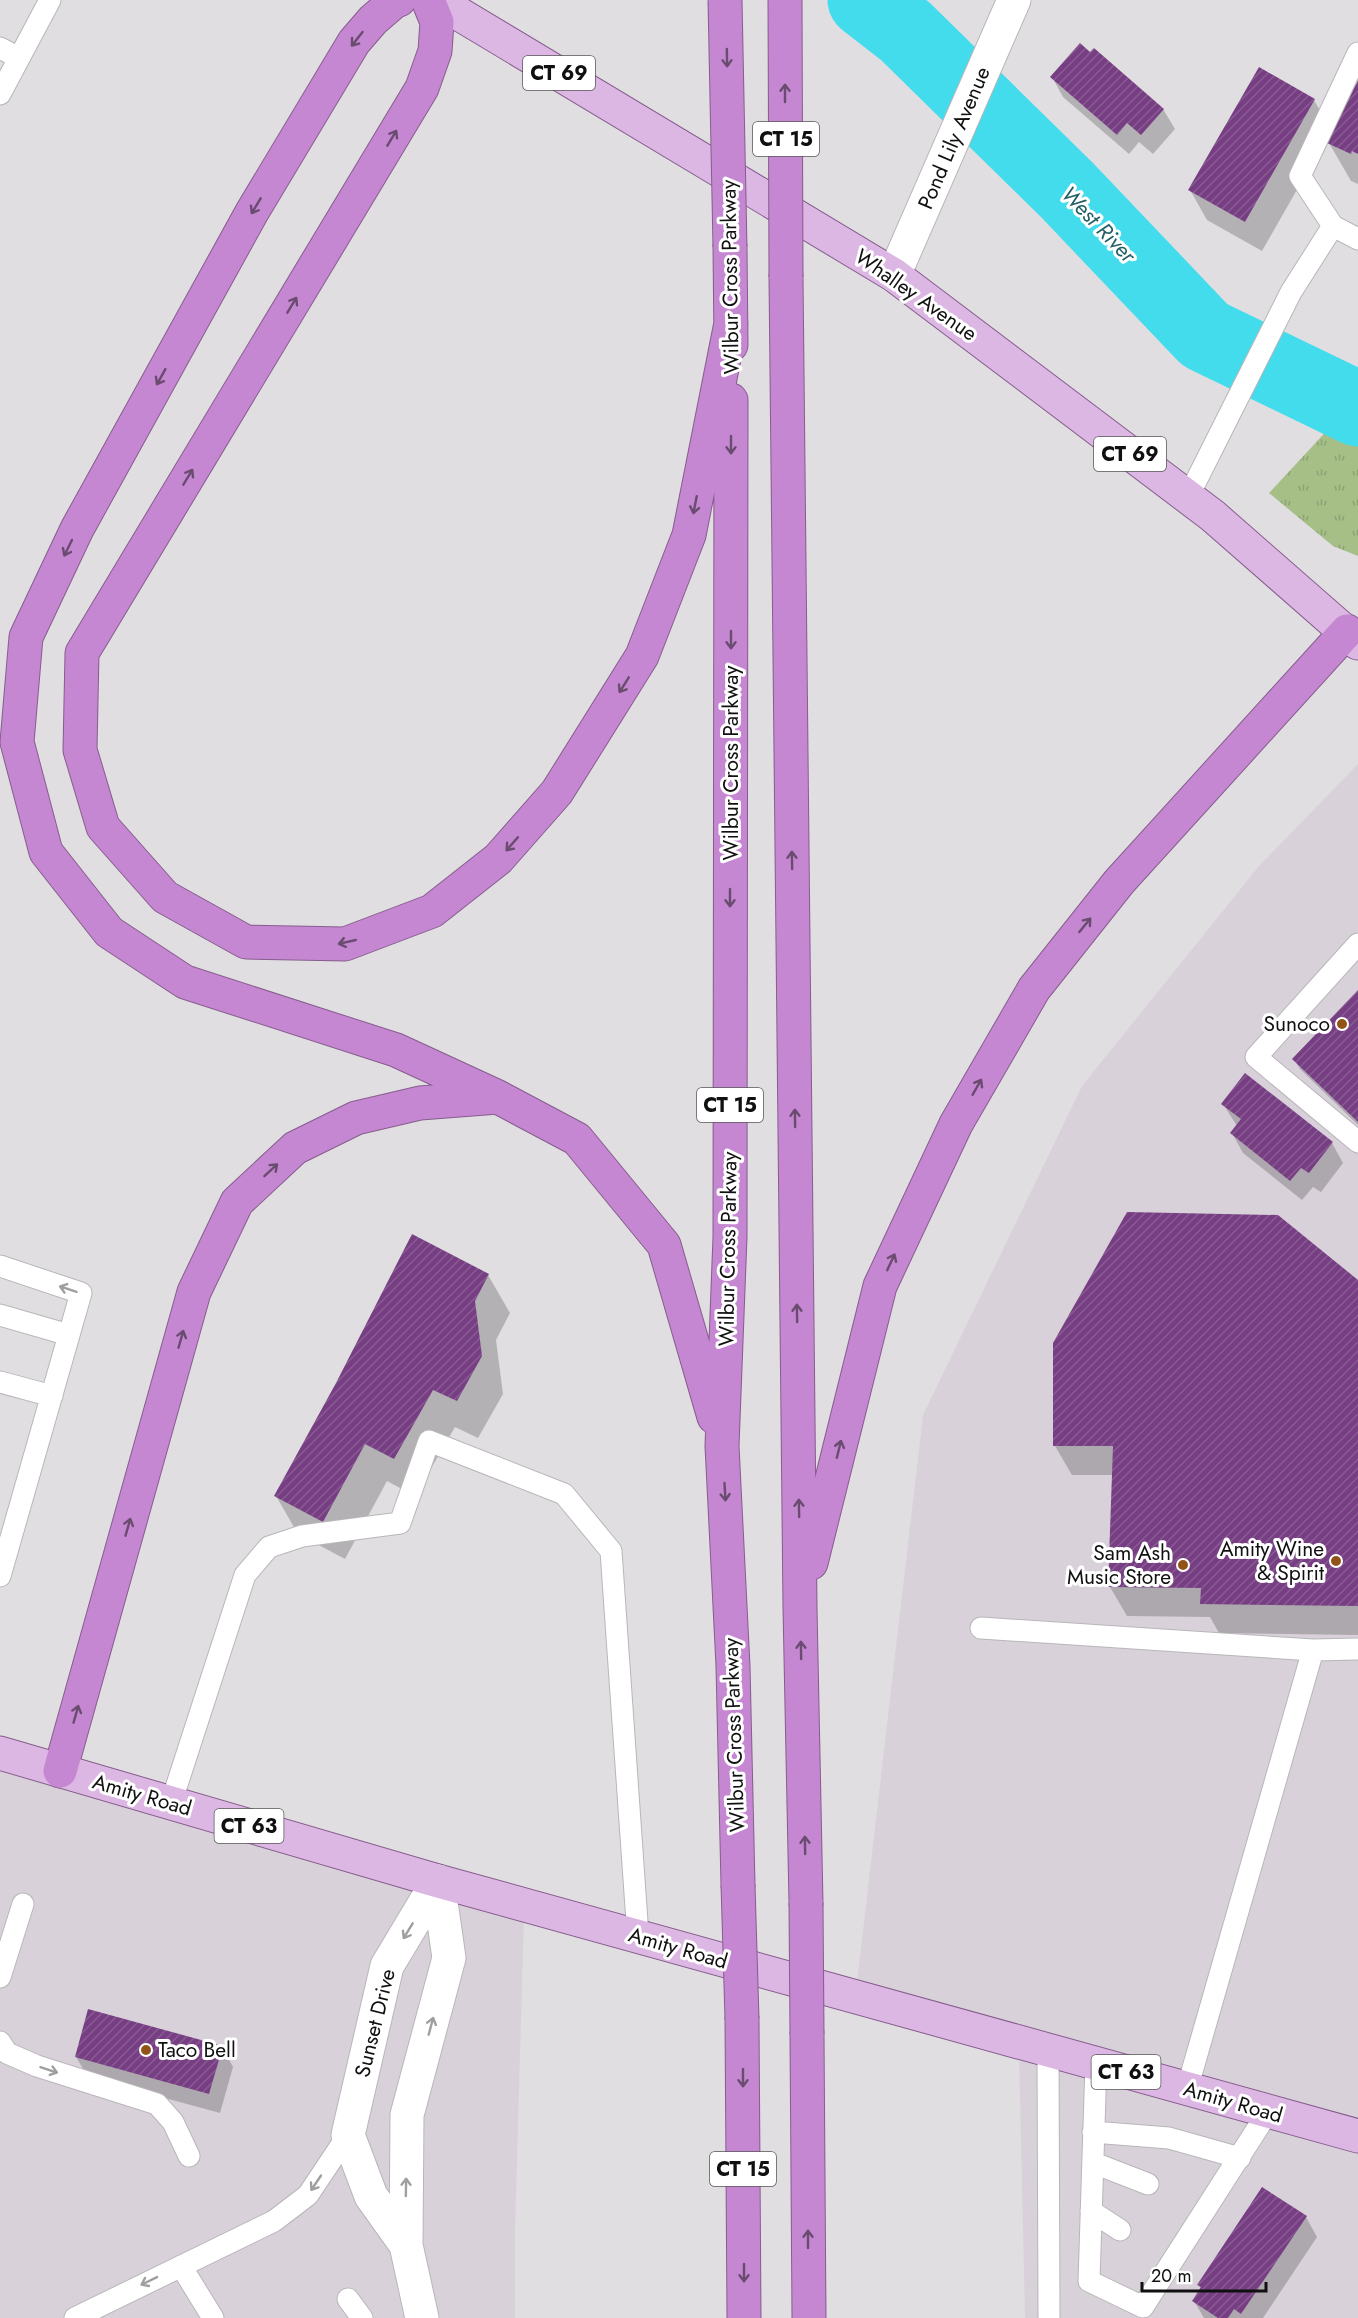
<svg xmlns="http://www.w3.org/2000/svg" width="1358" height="2318" viewBox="0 0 1358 2318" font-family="Jost,sans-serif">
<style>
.built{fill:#d9d1da}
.park{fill:url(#park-tufts)}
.shadow{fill:#0003}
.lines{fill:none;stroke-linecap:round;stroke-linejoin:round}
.river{stroke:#43dcec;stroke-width:75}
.building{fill:url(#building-hatch)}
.service-casing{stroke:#b8b6b9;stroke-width:23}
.minor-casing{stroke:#b8b6b9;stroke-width:35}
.tertiary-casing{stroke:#b8b6b9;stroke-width:35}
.primary-casing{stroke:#865d8d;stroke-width:35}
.motorway-casing{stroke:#865d8d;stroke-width:35}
.service{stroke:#fff;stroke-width:21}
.minor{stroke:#fff;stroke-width:33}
.tertiary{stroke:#fff;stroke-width:33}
.primary{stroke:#dcb7e3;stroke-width:33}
.motorway{stroke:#c587d1;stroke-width:33}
.motorway-bridge-casing{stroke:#865d8d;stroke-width:35;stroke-linecap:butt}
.motorway-bridge{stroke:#c587d1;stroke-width:33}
.oneway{stroke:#6a4c70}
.oneway2{stroke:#9f9f9f}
.poi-dot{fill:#915416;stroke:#fff;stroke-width:2}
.labels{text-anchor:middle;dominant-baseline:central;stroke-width:6;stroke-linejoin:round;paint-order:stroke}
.shield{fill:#fff;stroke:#585858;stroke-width:1.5}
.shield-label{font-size:20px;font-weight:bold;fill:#101010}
.street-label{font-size:21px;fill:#101010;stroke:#fff}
.poi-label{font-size:21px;fill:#101010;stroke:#fff;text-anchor:end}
.water-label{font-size:22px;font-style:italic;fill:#225f66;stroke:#fff}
</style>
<defs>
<pattern id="park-tufts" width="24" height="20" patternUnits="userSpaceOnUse" patternTransform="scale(1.5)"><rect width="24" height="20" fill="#a5bf87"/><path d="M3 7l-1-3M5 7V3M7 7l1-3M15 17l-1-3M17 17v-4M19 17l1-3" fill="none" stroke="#8da374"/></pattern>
<pattern id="building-hatch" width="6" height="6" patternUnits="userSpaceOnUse" patternTransform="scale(1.5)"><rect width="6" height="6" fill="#773e84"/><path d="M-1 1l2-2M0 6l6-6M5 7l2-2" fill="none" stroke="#875c91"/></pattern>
</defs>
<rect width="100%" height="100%" fill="#e0dee1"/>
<path class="built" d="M1358,764V2318H1025L1019,2051L856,1991L923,1415L1082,1086L1259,866Z
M0,1765L524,1915L515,2230V2318H0Z"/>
<path class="park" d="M1347,409L1358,415V556L1333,546L1269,493Z"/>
<path class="shadow" d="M1052,77L1163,109L1175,129L1153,154L1139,142L1129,154L1063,97Z
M1358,83V184L1351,181L1329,143Z
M1314,100L1331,130L1262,251L1207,220L1190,190Z
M1358,992V1125L1300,1069L1294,1059Z
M1245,1075L1332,1143L1343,1163L1321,1192L1313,1187L1302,1200L1243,1153L1232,1133L1237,1126L1223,1104Z
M488,1275L510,1313L496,1340L503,1394L478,1438L455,1427L415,1496L387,1481L345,1559L298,1534L276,1496Z
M1358,1282V1635L1219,1633L1210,1617L1127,1616L1110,1587L1113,1475H1072L1055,1446Z
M222,2047L233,2067L220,2113L88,2077L76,2057Z
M1306,2217L1317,2237L1263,2318H1204L1194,2301L1201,2289L1199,2285Z"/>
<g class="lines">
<path class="river" d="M865,0L905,31L1067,190L1205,335L1358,409"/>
</g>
<path class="building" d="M1080,43L1090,52L1094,48L1164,109L1141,135L1127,123L1117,135L1050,77Z
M1259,67L1315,99L1245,222L1188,190Z
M1358,80V154L1352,151L1351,154L1327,143Z
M1358,990V1122L1292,1059Z
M1245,1073L1333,1142L1309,1173L1301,1168L1290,1181L1230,1133L1241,1119L1221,1104Z
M1127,1212L1278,1215L1358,1280V1606L1200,1604L1201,1588L1108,1587L1113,1446H1053V1343Z
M412,1234L489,1274L475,1301L482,1356L457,1401L433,1390L394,1459L365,1444L323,1522L274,1496L336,1383Z
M88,2009L223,2046L209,2094L75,2057Z
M1262,2187L1307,2216L1241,2314L1234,2309L1228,2318H1218L1192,2301L1201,2287L1197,2285Z"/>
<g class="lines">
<defs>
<path id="service" d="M0,48L19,58
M1358,53L1300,176L1333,226L1358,239
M0,94L50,0
M1188,497L1291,292L1333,226
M1358,944L1256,1057L1358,1142
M0,1266L81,1293L0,1576
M0,1315L69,1335
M0,1382L52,1396
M981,1628L1313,1650L1358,1649
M171,1803L245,1575L269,1547L302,1536L400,1523L429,1441L564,1494L611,1551L638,1936
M0,1977L23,1904
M0,2042L7,2053L37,2066L157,2104L173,2122L189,2156
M1048,2050L1049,2318
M1096,2064L1089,2281L1143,2307L1268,2112
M1187,2089L1313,1650
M1093,2132L1169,2138L1240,2158
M1094,2163L1148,2184
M1091,2211L1120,2230
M181,2266L213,2318
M348,2299L362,2318
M75,2318L274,2221L308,2195L348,2135"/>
<path id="minor" d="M406,2245L371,2196L348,2135L387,1966L438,1881
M422,2318L406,2245L407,2115L449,1958L438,1881"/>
<path id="tertiary" d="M894,275L1014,0"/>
<path id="primary" d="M436,0L894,275L1213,516L1358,643
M0,1753L438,1881L1358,2136"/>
<path id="motorway" d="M399,0L395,1L373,20L354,42L252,212L77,529L26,637L17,742L46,852L109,932L185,982L396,1050L498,1097
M428,0L437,22L435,51L422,88L82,653L80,750L103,827L165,897L246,942L345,944L432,911L498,859L557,792L642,656L689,535L731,323
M730,247L731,345
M786,277L800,1608L806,1903
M731,400L730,1237L722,1446L733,1666L738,1885
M811,1563L880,1286L956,1124L1034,989L1119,882L1347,631
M60,1771L194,1292L237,1202L295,1148L356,1118L420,1103L498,1097L577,1139L664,1245L714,1417
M742,2019L744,2318
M807,2034L809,2318"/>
</defs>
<use href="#service" class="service-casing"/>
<use href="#minor" class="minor-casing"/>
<use href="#tertiary" class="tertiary-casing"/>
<use href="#primary" class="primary-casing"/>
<use href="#motorway" class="motorway-casing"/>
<use href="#service" class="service"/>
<use href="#minor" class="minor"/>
<use href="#tertiary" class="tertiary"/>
<use href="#primary" class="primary"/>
<use href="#motorway" class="motorway"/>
<defs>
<path id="motorway-bridge" d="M725,0L730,247
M785,0L786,277
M738,1885L742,2019
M806,1903L807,2034"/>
</defs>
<use href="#motorway-bridge" class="motorway-bridge-casing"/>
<use href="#motorway-bridge" class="motorway-bridge"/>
</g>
<defs><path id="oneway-shaft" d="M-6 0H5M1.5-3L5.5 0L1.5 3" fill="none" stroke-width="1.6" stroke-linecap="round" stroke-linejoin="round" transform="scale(1.5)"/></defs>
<g class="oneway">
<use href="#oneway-shaft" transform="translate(357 39) rotate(128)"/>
<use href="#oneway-shaft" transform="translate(727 58) rotate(89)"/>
<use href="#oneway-shaft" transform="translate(785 93) rotate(-90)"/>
<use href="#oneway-shaft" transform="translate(392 138) rotate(-59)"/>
<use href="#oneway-shaft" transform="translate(256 206) rotate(121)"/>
<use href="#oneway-shaft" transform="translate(292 305) rotate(-59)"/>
<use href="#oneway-shaft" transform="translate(161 377) rotate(119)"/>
<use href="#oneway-shaft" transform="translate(731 445) rotate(90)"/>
<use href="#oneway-shaft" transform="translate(188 477) rotate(-59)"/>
<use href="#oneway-shaft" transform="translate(695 505) rotate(101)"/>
<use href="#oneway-shaft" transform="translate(68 548) rotate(116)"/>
<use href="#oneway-shaft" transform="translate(731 640) rotate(90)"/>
<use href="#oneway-shaft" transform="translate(624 685) rotate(122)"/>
<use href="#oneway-shaft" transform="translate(512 844) rotate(131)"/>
<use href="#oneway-shaft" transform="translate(792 860) rotate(-91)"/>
<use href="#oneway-shaft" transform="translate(730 898) rotate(90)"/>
<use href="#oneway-shaft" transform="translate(1085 925) rotate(-51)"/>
<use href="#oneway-shaft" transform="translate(347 942) rotate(167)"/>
<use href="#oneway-shaft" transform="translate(977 1087) rotate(-60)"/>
<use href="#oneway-shaft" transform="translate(795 1118) rotate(-91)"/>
<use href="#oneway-shaft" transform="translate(271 1170) rotate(-43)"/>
<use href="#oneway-shaft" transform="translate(891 1262) rotate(-65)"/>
<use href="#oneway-shaft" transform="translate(797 1313) rotate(-91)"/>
<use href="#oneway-shaft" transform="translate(181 1339) rotate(-74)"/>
<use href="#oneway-shaft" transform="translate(839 1449) rotate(-76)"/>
<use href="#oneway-shaft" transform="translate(725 1492) rotate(87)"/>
<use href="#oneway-shaft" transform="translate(799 1508) rotate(-91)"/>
<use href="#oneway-shaft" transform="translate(128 1527) rotate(-74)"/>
<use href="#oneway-shaft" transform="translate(801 1650) rotate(-91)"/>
<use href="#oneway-shaft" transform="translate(76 1714) rotate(-74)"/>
<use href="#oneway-shaft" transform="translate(805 1845) rotate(-91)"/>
<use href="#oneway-shaft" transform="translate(743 2078) rotate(90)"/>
<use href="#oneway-shaft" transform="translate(808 2239) rotate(-90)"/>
<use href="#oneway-shaft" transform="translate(744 2273) rotate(90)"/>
</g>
<g class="oneway2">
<use href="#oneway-shaft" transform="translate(68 1289) rotate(-162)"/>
<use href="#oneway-shaft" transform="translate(408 1931) rotate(121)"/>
<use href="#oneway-shaft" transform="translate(431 2026) rotate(-75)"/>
<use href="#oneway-shaft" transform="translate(49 2070) rotate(18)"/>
<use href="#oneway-shaft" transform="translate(316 2183) rotate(124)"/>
<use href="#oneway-shaft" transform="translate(406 2187) rotate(-89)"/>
<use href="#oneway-shaft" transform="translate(149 2281) rotate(154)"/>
</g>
<g class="poi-dot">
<circle cx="1342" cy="1024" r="6"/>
<circle cx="1336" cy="1561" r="6"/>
<circle cx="1183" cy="1565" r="6"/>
<circle cx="146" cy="2050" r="6"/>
</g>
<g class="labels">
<g class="shield">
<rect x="523" y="56" width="72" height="34" rx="4.5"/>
<rect x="753" y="122" width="66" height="34" rx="4.5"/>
<rect x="1094" y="437" width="72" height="34" rx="4.5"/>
<rect x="697" y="1088" width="66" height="34" rx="4.5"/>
<rect x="214.5" y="1809" width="69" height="34" rx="4.5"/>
<rect x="1091.5" y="2055" width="69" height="34" rx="4.5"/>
<rect x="710" y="2152" width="66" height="34" rx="4.5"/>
</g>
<g class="shield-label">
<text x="559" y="73">CT 69</text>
<text x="786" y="139">CT 15</text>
<text x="1130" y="454">CT 69</text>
<text x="730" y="1105">CT 15</text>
<text x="249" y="1826">CT 63</text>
<text x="1126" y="2072">CT 63</text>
<text x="743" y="2169">CT 15</text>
</g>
<g class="street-label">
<text transform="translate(954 138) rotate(-67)">Pond Lily Avenue</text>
<text transform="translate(730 277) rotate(-91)">Wilbur Cross Parkway</text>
<text transform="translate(916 295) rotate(35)">Whalley Avenue</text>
<text transform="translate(731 763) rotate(-90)">Wilbur Cross Parkway</text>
<text transform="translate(728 1249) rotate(-89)">Wilbur Cross Parkway</text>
<text transform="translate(734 1735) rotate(-92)">Wilbur Cross Parkway</text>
<text transform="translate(142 1795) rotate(16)">Amity Road</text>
<text transform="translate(678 1948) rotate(16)">Amity Road</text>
<text transform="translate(375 2023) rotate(-76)">Sunset Drive</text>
<text transform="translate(1233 2102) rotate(16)">Amity Road</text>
</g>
<g class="poi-label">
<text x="1330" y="1024">Sunoco</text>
<text x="1324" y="1549">Amity Wine<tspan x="1324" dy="24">&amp; Spirit</tspan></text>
<text x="1171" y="1553">Sam Ash<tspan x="1171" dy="24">Music Store</tspan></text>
<text x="158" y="2050" text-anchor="start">Taco Bell</text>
</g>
<g class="water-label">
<text transform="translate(1099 224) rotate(46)">West River</text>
</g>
</g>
<path d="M1142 2282v9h124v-9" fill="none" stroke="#101010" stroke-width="3"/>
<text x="1151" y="2282" font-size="18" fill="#101010" stroke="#ffffff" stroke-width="4.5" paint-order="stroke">20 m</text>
</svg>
